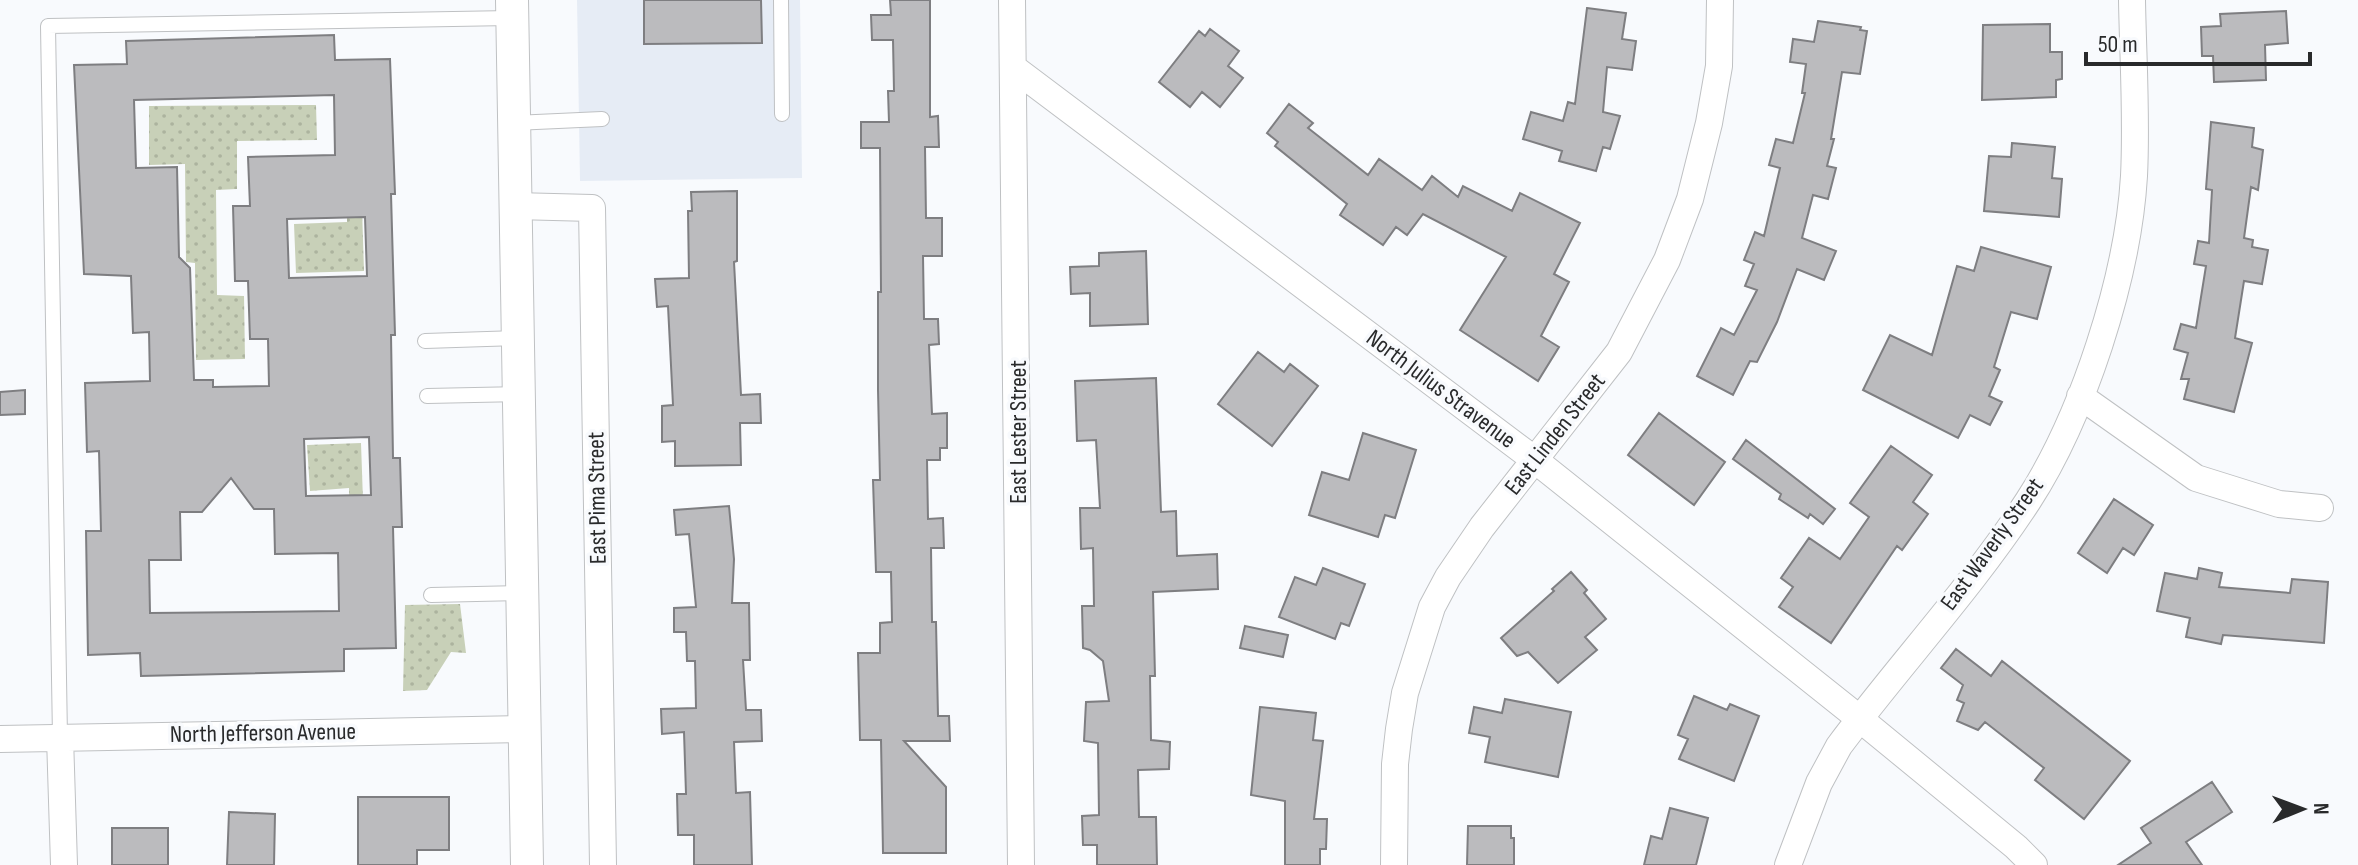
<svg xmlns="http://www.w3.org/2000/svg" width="2358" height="865" viewBox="0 0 2358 865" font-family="'Sofia Sans Condensed',sans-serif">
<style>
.built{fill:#e6ecf5}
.grass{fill:url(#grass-dots)}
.building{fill:#bbbbbe;stroke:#7e7e81;stroke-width:2;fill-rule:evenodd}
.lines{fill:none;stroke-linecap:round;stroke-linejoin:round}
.service-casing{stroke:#bfc1c3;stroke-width:16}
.minor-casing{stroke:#bfc1c3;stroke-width:28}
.tertiary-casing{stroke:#bfc1c3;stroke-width:34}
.service{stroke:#fff;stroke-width:14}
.minor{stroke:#fff;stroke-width:26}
.tertiary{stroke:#fff;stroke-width:32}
.labels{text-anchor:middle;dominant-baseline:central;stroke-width:7;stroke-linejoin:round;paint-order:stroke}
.street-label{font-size:24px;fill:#292a2b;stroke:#f8fafd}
</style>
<defs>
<pattern id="grass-dots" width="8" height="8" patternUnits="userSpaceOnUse" patternTransform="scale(2)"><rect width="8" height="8" fill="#c8d0b8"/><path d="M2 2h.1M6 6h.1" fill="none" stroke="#acb39e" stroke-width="1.8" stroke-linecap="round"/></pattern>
</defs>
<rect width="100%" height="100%" fill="#f8fafd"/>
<path class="built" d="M577,0H800L802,178L580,181Z"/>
<path class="grass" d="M316,105L317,140L237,141V189L216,190L217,295L244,296L245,359L196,360L195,263L186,262L185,164L149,165V106Z
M362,208L364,271L296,273L294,224L347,222V209Z
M361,443L364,529L350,530L349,488L310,491L307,445Z
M460,604L466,653L451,652L427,690L403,691L405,605Z"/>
<path class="building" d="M644,0H761L762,43L644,44Z
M890,0H930V117L938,116L939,147H925L926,218H942V256H923L924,319H938L939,344L929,345L932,414L947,413V448H940V460H927L928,519L943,518L944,548H931L932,622H936L938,716H949L950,741H904L946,787V853H883L881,740H860L858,653H880V623L892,622L891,572H876L873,480H880L878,390V292H881L880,148H861V122H889L888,91H894L893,40H872L871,15H891Z
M1587,8L1626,13L1622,39L1636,41L1632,70L1607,67L1603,112L1620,116L1610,149L1603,147L1596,171L1559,161L1562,151L1523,139L1531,112L1563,121L1568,102L1575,104Z
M2286,11L2288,43L2265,45L2266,80L2214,82L2213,56H2202L2201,27L2221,26L2220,14Z
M1818,21L1861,27L1860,30L1867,31L1860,74L1842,72L1831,139H1834L1827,166L1836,168L1828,199L1813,195L1802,238L1836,251L1824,280L1797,269L1777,322L1757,362L1750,361L1733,395L1697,376L1721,328L1734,335L1757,290L1745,286L1754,264L1744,260L1755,232L1764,236L1780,168L1769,165L1776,139L1793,143L1805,93H1802L1806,64L1790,62L1793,39L1814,42Z
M2050,24V52H2062V79L2056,80V97L1982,100L1983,25Z
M1210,29L1239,51L1228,66L1243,78L1220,107L1202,92L1190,107L1159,82L1199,31L1205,36Z
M334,35L335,60L390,59L395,194H391L395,335H391L393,458H400L402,527H393L396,648L344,649V671L141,676L140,653L88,655L86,531H101L99,451L87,452L85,383L150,381L149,332L133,333L131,276L84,274L74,65L127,64L126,41ZM334,95L335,155L248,157L250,206H233L235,281H248L250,339H268L269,386L213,387V380H194L190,268L179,257L177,167L136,168L134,100ZM365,217L367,276L289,278L287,219ZM369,437L371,495L306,496L304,439ZM231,478L254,509H274L275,554L338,553L339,611L150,613L149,560H181L180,512H202Z
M1289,104L1313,123L1308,128L1368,175L1379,159L1422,190L1432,176L1458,197L1463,186L1512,211L1520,193L1580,223L1554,274L1569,282L1541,336L1559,347L1538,381L1460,330L1506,257L1423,214L1407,235L1396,227L1383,245L1340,215L1347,204L1275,146L1278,142L1267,133Z
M2211,122L2254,128L2252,147L2263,150L2258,190L2251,187L2244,238L2253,240L2252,247L2268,250L2262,284L2244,281L2235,338L2252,343L2234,412L2184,399L2189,379H2181L2188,353L2174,349L2181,324L2196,328L2206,266L2194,264L2198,241L2209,243L2212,190L2206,189Z
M2012,143L2055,147L2052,178L2062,179L2059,217L1984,211L1989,156L2011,157Z
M737,191V261L734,262L741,395L760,394L761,423H740L741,465L675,466V441L662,442V406L673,405L668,306L657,307L655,279L689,278L688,211H692L691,192Z
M1981,247L2051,267L2037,319L2011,312L1994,367L2000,370L1989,396L2002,402L1990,425L1970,415L1958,438L1863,390L1890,335L1932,355L1957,266L1974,271Z
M1146,251L1148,324L1090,326V293L1071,294L1070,267L1099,266V253Z
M1258,352L1284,372L1290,364L1318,386L1272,446L1218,404Z
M1156,378L1161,512L1176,511L1177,556L1217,554L1218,589L1153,592L1155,676H1150L1151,740L1170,742L1169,769L1138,770L1139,817H1156L1157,865H1097V845H1083L1082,816L1099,815L1098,743L1084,741L1086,702L1109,701L1103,661L1090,650L1083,648L1082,606H1094L1093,548L1081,549L1080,508H1100L1096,440L1077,441L1075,381Z
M25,390V414L0,415V392Z
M1659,413L1725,462L1694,505L1628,455Z
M1363,433L1416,450L1395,518L1385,515L1378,537L1309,515L1322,472L1349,480Z
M1746,440L1835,509L1823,524L1810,514L1808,518L1779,499L1781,494L1733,459Z
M1891,446L1932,475L1913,502L1928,514L1902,550L1897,546L1831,643L1779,607L1793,587L1781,578L1809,538L1840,559L1869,517L1850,503Z
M2114,499L2153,525L2134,555L2123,548L2107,573L2078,553Z
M729,506L734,559L732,603H749L750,660H743L746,710H761L762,741L734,742L736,793L750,792L752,865H694V835H678L677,794H686L684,732L662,734L661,709L696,708L695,661H687L686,632H674V608L696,607L689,534L676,535L674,510Z
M1323,568L1365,584L1349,626L1341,623L1335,639L1279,617L1295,577L1316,585Z
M2199,568L2222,573L2219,587L2290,593L2292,579L2328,582L2324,643L2223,635L2221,644L2186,637L2190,618L2157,611L2165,573L2197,579Z
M1571,572L1587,590L1584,593L1606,619L1585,637L1597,650L1558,683L1528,652L1517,656L1501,638L1554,591L1552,589Z
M1245,626L1288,635L1283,657L1240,648Z
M1956,649L1991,676L2002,661L2130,761L2084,819L2035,780L2044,768L1985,722L1978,730L1957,721L1964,703L1957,700L1963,685L1941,668Z
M1694,696L1727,710L1730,704L1759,716L1734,781L1679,759L1688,739L1678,735Z
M1505,699L1571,712L1558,777L1485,762L1490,737L1469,733L1474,707L1502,713Z
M1260,707L1316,713L1313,740L1323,741L1314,819H1327L1326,849H1320V865H1285V801L1251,795Z
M2212,782L2232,812L2186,842L2202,865H2118L2151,843L2141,828Z
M358,797H449V850H417V865H358Z
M1670,808L1708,818L1696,865H1644L1651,836L1662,839Z
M229,812L275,814L274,865H227Z
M1468,826H1511V838H1514V865H1467Z
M112,828H168V865H112Z"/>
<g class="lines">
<defs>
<path id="service" d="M781,0L782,114
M514,123L602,119
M425,341L518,338
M427,396L519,394
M431,595L523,593
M60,737L48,26L513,18"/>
<path id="minor" d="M1012,0L1021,865
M1015,69L1531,457L1860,719L2016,847L2034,865
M515,206L592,208L603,865
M2080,396L2196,478L2279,504L2320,508
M60,737L64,865
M0,739L526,729
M1394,865L1395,764L1399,729L1405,693L1432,607L1448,577L1482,527L1619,352L1667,260L1690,199L1709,123L1719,66L1720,0
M1788,865L1819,783L1839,746C1900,664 1972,587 2028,501C2083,416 2128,278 2134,176C2137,117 2133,58 2132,0"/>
<path id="tertiary" d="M512,0L527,865"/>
</defs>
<use href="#service" class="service-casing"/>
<use href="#minor" class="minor-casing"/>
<use href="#tertiary" class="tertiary-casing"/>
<use href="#service" class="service"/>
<use href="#minor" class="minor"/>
<use href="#tertiary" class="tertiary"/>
</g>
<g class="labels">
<g class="street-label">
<text transform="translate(1441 389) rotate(37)">North Julius Stravenue</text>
<text transform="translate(1018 432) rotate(-90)">East Lester Street</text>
<text transform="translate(1555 434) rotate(-52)">East Linden Street</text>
<text transform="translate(597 498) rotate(-91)">East Pima Street</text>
<text transform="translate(1992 544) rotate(-54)">East Waverly Street</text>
<text transform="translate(263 733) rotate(-1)">North Jefferson Avenue</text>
</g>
</g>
<g transform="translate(2302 809) rotate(89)" stroke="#f8fafd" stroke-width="6" paint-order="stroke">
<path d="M0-6L14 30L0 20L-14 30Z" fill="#292a2b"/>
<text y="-12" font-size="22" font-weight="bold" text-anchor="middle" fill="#292a2b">N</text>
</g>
<path d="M2086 52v12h224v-12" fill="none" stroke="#292a2b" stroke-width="4"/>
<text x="2098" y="52" font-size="24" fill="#292a2b" stroke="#f8fafd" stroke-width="6" paint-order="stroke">50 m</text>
</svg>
